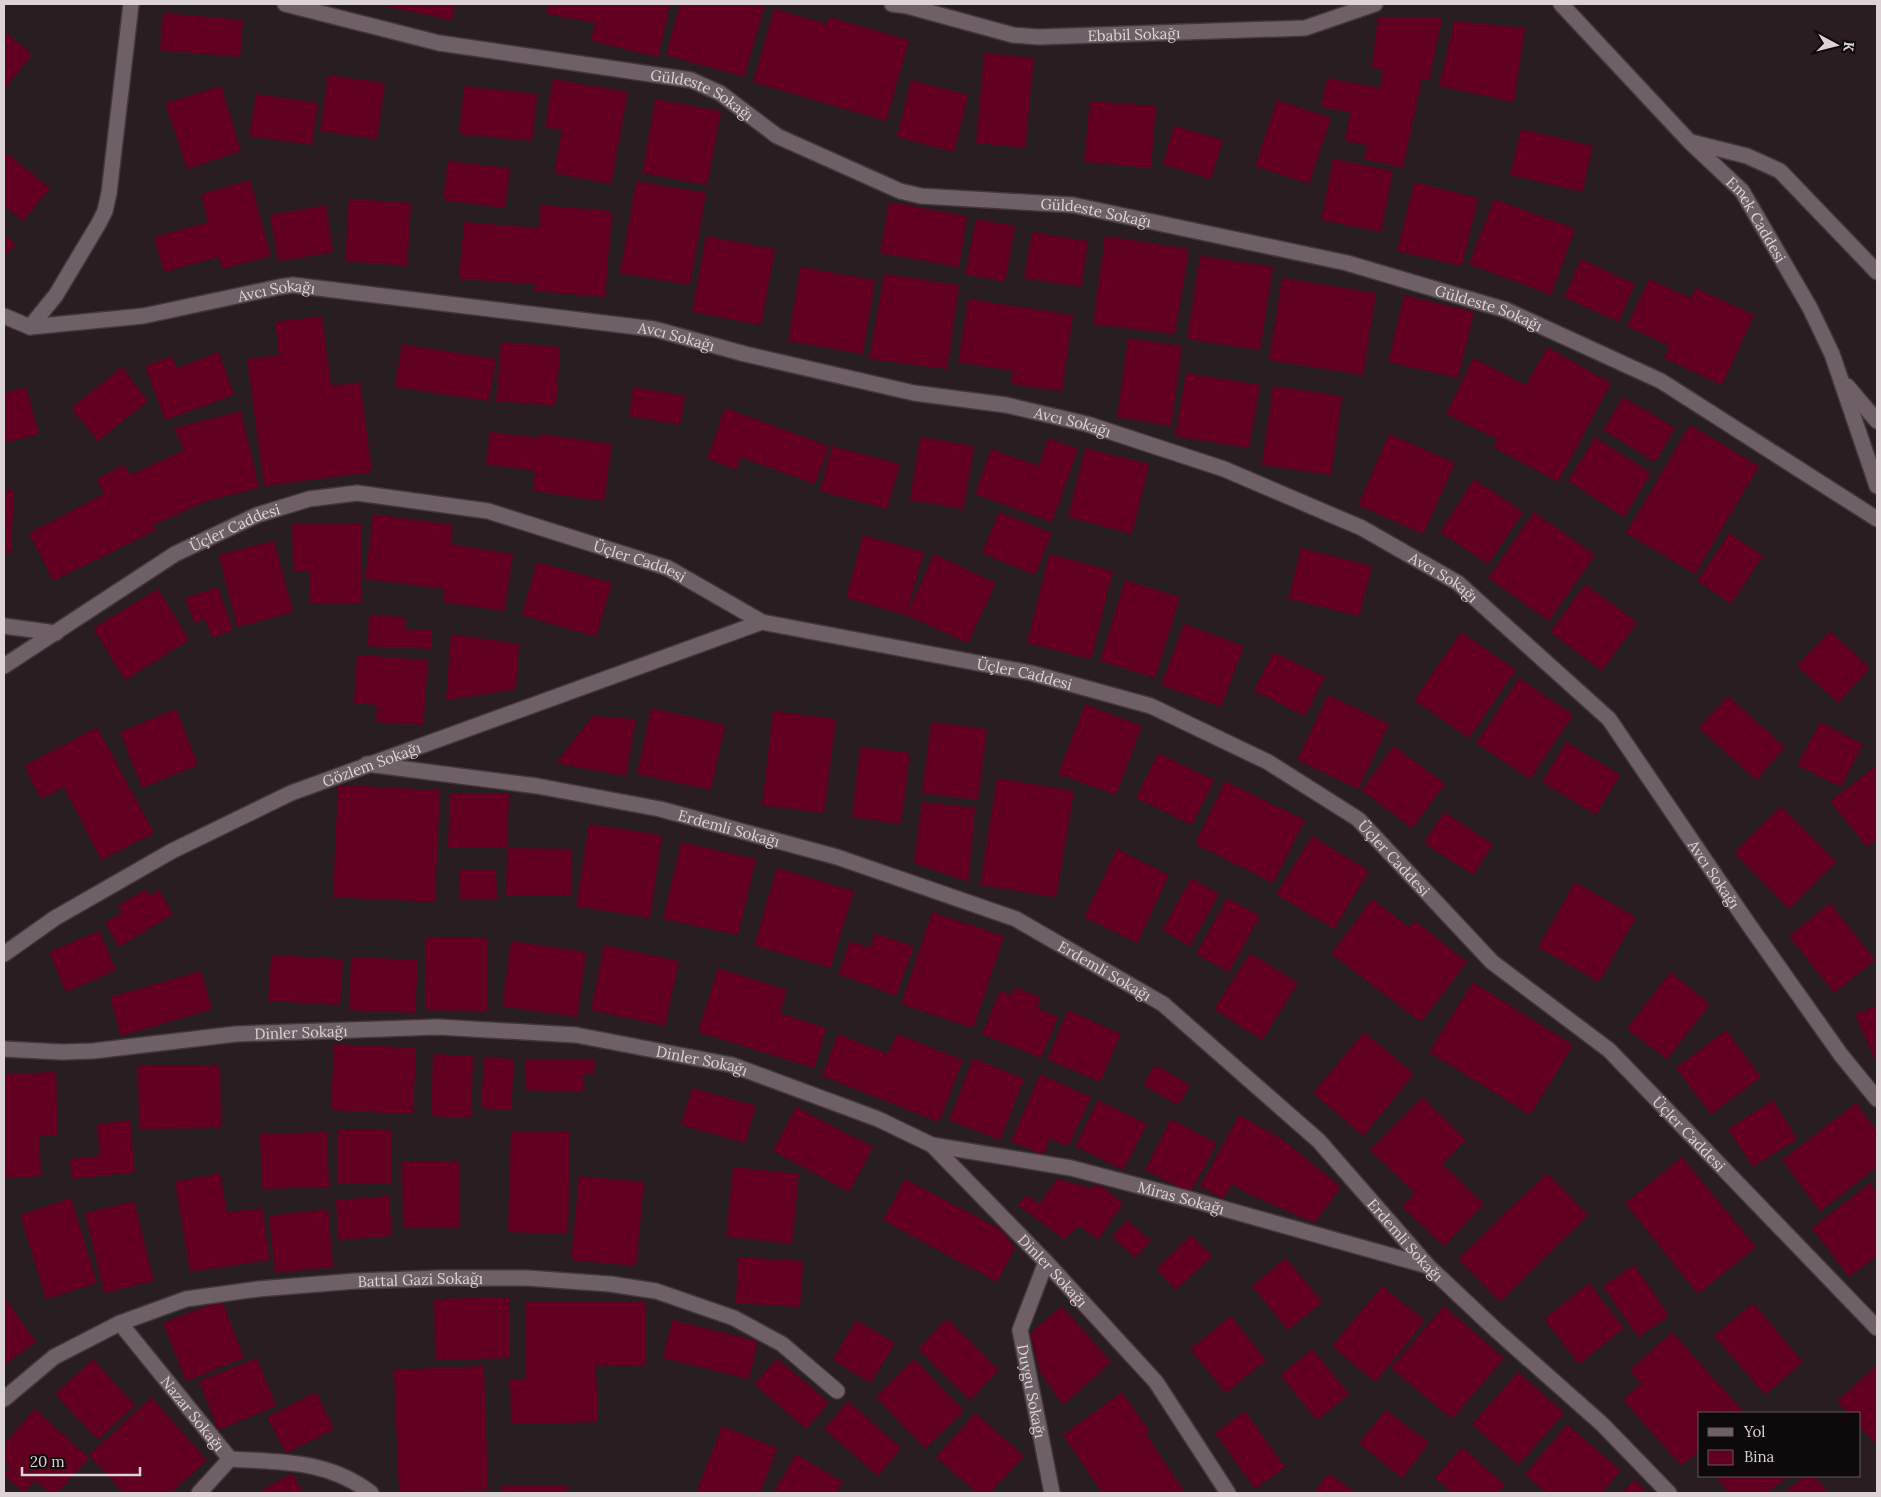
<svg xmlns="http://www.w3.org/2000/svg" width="1881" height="1497" viewBox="0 0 1881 1497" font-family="Lora,serif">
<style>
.building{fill:#610020}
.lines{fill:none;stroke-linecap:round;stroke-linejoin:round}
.minor-casing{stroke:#41383c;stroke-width:18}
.minor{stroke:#6e6066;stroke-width:15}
.labels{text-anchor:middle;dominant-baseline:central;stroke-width:4;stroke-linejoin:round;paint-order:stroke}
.street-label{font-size:15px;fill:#dbd3d6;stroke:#0e090b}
</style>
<rect width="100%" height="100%" fill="#281d21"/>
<path class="building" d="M375,4H455L452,20Z
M548,4H670L658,57L591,41L595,23L546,14Z
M680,4H765L744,77L666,55Z
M774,9L827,24L829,17L909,40L886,121L753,82Z
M163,13L243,20L240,57L160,50Z
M1378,17L1442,18L1429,80L1422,79L1403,168L1364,159L1367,145L1345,141L1350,112L1321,107L1327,78L1380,88L1383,71L1372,66Z
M1454,21L1525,28L1514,102L1439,86Z
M4,31L32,54L4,90Z
M984,53L1034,58L1025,148L976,143Z
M328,75L385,83L377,139L320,131Z
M553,79L628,92L611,184L554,173L562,130L545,127Z
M911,80L968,95L954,152L897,137Z
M221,86L241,151L187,169L165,103Z
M464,86L537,94L532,141L459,134Z
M256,94L318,103L312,145L249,136Z
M655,99L721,111L707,185L642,173Z
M1277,100L1331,118L1309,184L1255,166Z
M1090,101L1156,106L1151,168L1084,162Z
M1174,126L1223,140L1211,179L1163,164Z
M1521,129L1593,146L1582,192L1510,175Z
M4,151L50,188L23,221L4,206Z
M1333,159L1393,171L1381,232L1321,220Z
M448,161L510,168L505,208L443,200Z
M250,180L271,256L222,269L219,257L164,272L154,237L208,222L201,194Z
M636,181L706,193L690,285L620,273Z
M1414,182L1478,198L1462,266L1397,251Z
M349,199L411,203L407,266L345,261Z
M1494,199L1575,229L1551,295L1469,264Z
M889,202L967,216L959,267L880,253Z
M326,205L333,252L278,261L270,215Z
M540,205L612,211L605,297L534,291L535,284L459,279L464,222L539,228Z
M976,219L1015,226L1005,282L965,274Z
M1032,232L1088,241L1081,287L1024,278Z
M4,234L16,244L4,257Z
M706,236L775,249L761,325L692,312Z
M1105,236L1189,249L1175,334L1093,324Z
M1200,256L1273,267L1260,350L1187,339Z
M1581,259L1635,284L1618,322L1564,297Z
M800,267L875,280L863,354L788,341Z
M884,274L959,285L947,369L869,359Z
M1282,278L1376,293L1363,375L1269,360Z
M1649,279L1691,298L1696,288L1754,315L1722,385L1664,358L1669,346L1627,326Z
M1404,295L1474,312L1458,378L1388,362Z
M968,299L1073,315L1062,391L1011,384L1013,371L958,362Z
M322,316L331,386L360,382L372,472L264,486L247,359L279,355L275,322Z
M1128,338L1182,346L1171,426L1117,417Z
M501,342L560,347L556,406L496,401Z
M402,344L496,359L489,401L395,387Z
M1547,347L1611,383L1558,482L1493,447L1498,440L1446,414L1473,358L1526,385Z
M219,352L234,395L165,420L145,366L172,356L177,368Z
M122,367L148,401L98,441L71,408Z
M1186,373L1260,385L1249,448L1175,436Z
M1273,386L1342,396L1331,475L1262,465Z
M26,387L39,434L4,443V393Z
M633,387L685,396L680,425L629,416Z
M1623,397L1675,428L1655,462L1603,430Z
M725,408L829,446L815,484L740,457L737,470L707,459Z
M241,411L259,488L207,501L153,525L156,530L53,581L29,533L104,494L97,479L124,465L130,475L184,450L174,428Z
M1690,425L1759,466L1695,574L1626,533Z
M490,432L539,438L541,434L612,444L604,501L533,491L535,471L486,464Z
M1389,434L1455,463L1423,534L1358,505Z
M920,437L974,446L963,509L910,500Z
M1595,437L1651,473L1624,517L1568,481Z
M1048,438L1078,449L1052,522L975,494L991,449L1039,466Z
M832,446L900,464L887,509L820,491Z
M1085,448L1149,464L1132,534L1068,517Z
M1474,479L1523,512L1488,564L1440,532Z
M4,489L14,490L11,553L4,552Z
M999,512L1052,533L1035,575L982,553Z
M1534,512L1595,555L1549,621L1488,578Z
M373,514L453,525L451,544L513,554L504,611L443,602L445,589L365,579Z
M361,523L362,603L310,604L309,571H293L292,524Z
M1729,533L1763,556L1731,604L1697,581Z
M863,535L924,552L906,615L934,554L996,583L968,643L906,615L846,598Z
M274,541L293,612L237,627L219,555Z
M1301,548L1372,566L1359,616L1288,599Z
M1049,554L1113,571L1091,659L1027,643Z
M537,562L612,583L596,637L522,615Z
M1125,580L1180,597L1155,678L1100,661Z
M1585,584L1637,622L1602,671L1550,632Z
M218,587L233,630L212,638L205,619L194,623L185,598Z
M158,589L189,640L125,680L93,628Z
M369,615L405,617V629L432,630L431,649L368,646Z
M1184,624L1244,646L1221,707L1161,685Z
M1830,631L1870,668L1838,703L1797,666Z
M1461,632L1516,670L1469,738L1414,700Z
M451,634L519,644L516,689L446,700Z
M1273,652L1325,677L1305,716L1254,691Z
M357,655L428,660L423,725L376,722L377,705L354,703Z
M1519,678L1573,715L1530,779L1476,743Z
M1328,695L1389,724L1358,789L1297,760Z
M1728,696L1785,747L1756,780L1699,728Z
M1085,704L1142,726L1116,795L1058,774Z
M651,708L725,725L711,790L637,774Z
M176,709L198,765L142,788L120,732Z
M773,711L836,719L824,813L762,805Z
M592,716L636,719L626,776L556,763Z
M931,722L987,729L978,800L922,793Z
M1820,722L1863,744L1841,787L1797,765Z
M97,727L154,833L101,860L64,787L41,799L24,766Z
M1566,742L1620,775L1596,815L1542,782Z
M1394,746L1445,784L1412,828L1361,790Z
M860,747L910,753L901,824L852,817Z
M1158,753L1214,780L1192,825L1136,798Z
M1877,765V839L1867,847L1830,801Z
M997,778L1074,791L1056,897L980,885Z
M1225,781L1305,820L1273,883L1195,844Z
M338,785L440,790L435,902L333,897Z
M450,793L509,794L507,848L448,847Z
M922,802L975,808L968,882L914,863Z
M1781,806L1836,862L1789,909L1734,853Z
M1444,812L1493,844L1473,875L1424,843Z
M589,824L662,835L650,918L576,906Z
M1312,836L1369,871L1334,929L1276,894Z
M681,842L756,859L738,935L663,919Z
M507,848L572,849L571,896L506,895Z
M1117,849L1169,875L1137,943L1084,917Z
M777,868L854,891L830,968L754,945Z
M496,869L497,899L460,900L459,870Z
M1191,878L1219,894L1190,946L1162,930Z
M1575,882L1636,917L1599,982L1538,947Z
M146,889L150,896L159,890L173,914L119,947L105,923L122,913L118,906Z
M1227,898L1260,916L1229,972L1196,954Z
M1372,899L1409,927L1415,921L1467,962L1421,1022L1331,954Z
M1830,903L1875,960L1834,993L1789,936Z
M932,912L1004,936L973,1028L901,1004Z
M99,931L116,970L66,992L49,952Z
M875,933L914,947L896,996L838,974L850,941L870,948Z
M426,938H488L487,1011L425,1010Z
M511,941L586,952L577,1017L502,1006Z
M604,945L679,961L665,1026L591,1010Z
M1250,953L1298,983L1262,1040L1214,1009Z
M271,955L343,959L340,1005L268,1001Z
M351,957L418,960L415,1013L349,1010Z
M718,968L787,990L780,1013L826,1028L814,1068L698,1032Z
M201,971L212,1009L121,1036L110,997Z
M1670,972L1710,1004L1667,1059L1627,1029Z
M1473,982L1573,1045L1530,1115L1429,1052Z
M1015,987L1041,998L1037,1008L1058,1017L1041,1058L982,1034L1000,991L1012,995Z
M1877,1005V1064L1855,1015Z
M1068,1010L1121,1034L1100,1082L1047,1059Z
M1726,1030L1761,1077L1711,1114L1676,1068Z
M1364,1032L1414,1074L1363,1136L1313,1093Z
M838,1034L888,1054L897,1034L963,1060L939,1122L822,1076Z
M334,1044L416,1048L413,1114L331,1110Z
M433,1054L473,1056L471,1118L431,1116Z
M484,1057L514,1059L511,1110L481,1108Z
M973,1058L1024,1079L1000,1140L949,1120Z
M526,1059L595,1060L594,1074H584V1092L525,1090Z
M220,1065L221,1128L139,1129L138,1066Z
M1155,1065L1190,1085L1178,1105L1143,1085Z
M56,1072L58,1136H39L41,1176L4,1178V1074Z
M1040,1074L1091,1097L1068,1147L1050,1138L1043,1155L1011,1141Z
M692,1088L756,1106L745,1143L681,1125Z
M1422,1097L1466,1140L1442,1164L1484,1204L1444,1246L1402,1207L1415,1193L1370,1150Z
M1098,1100L1147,1124L1123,1170L1075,1146Z
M1773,1100L1797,1139L1753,1167L1728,1129Z
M1856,1103L1877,1131V1167L1820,1211L1782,1160Z
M796,1107L873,1147L849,1192L773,1151Z
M1239,1115L1282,1139L1341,1187L1314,1223L1251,1195L1232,1184L1223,1199L1200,1186Z
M1171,1119L1217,1143L1190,1193L1145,1170Z
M130,1120L135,1172L72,1179L70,1159L100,1156L97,1124Z
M337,1130H391L392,1183L338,1184Z
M511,1131L570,1132L568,1234L508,1232Z
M327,1132L329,1187L262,1189L260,1134Z
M1682,1157L1756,1247L1698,1294L1625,1203Z
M459,1161L460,1227L403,1228L402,1162Z
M733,1167L799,1174L792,1244L726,1236Z
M220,1173L227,1212L262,1208L270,1260L190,1272L175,1182Z
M1547,1173L1588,1215L1500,1302L1458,1259Z
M579,1176L644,1182L636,1266L571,1260Z
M905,1179L1002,1230L1015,1248L997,1282L883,1220Z
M1057,1179L1092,1188L1099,1184L1123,1203L1098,1240L1078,1225L1065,1240L1018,1205L1026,1195L1039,1204Z
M1870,1183L1877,1193V1256L1849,1277L1812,1228Z
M389,1196L392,1236L338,1240L336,1200Z
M71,1198L97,1283L46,1299L20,1215Z
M134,1201L154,1281L104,1293L85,1213Z
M328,1209L333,1267L275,1273L269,1216Z
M1127,1220L1151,1241L1135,1258L1112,1237Z
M1191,1235L1212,1256L1176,1290L1156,1269Z
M738,1257L803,1261L800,1307L736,1303Z
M1286,1258L1322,1302L1288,1330L1252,1286Z
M1634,1265L1669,1316L1638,1337L1603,1286Z
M1589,1283L1624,1328L1579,1364L1544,1319Z
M1382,1286L1425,1321L1375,1382L1332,1346Z
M4,1297L36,1342L4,1365Z
M509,1297L510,1358L435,1360L434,1299Z
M222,1300L244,1358L186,1381L163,1323Z
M645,1301V1366H596L598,1422L511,1424L510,1380L525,1379V1302Z
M1753,1303L1803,1362L1765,1395L1714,1336Z
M1062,1306L1111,1362L1063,1405L1040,1372L1030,1333Z
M1444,1306L1504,1358L1452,1419L1391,1368Z
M1231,1316L1266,1360L1226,1393L1190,1349Z
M947,1319L999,1370L970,1400L918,1349Z
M672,1320L758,1341L749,1379L663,1358Z
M856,1320L895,1343L871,1383L833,1360Z
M1672,1332L1743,1411L1740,1413H1700V1450L1682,1466L1623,1400L1641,1383L1630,1370Z
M1312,1349L1349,1394L1317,1420L1280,1375Z
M257,1358L276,1406L218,1430L199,1381Z
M777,1358L829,1403L806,1429L754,1384Z
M93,1359L135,1405L98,1440L55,1394Z
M914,1359L964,1411L925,1449L876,1397Z
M1877,1365V1446L1860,1426V1413H1848L1837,1401Z
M484,1366L488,1490L399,1493L394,1370Z
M1518,1372L1564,1413L1518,1465L1472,1424Z
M316,1392L334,1429L286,1453L267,1417Z
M1122,1392L1149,1431L1146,1434L1185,1493H1102L1063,1435Z
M151,1397L207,1460L171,1493H124L89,1455Z
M848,1401L901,1448L878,1476L824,1429Z
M35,1409L89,1458L57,1493H50L35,1480L24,1493L4,1475L10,1468L4,1462V1444Z
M1386,1410L1429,1443L1402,1478L1359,1443Z
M1245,1411L1285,1467L1255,1489L1215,1433Z
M975,1413L1024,1456L990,1493H977L936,1457Z
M1567,1424L1621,1471L1601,1493H1546L1525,1475Z
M722,1426L777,1448L760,1493H696Z
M1462,1447L1505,1485L1498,1493H1453L1435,1478Z
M796,1454L843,1482L836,1493H773Z
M292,1473L303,1493H257Z
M1328,1473L1356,1493H1314Z
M1718,1476H1789L1766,1493H1729L1716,1477Z
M1804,1476H1813L1829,1493H1785Z
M1635,1480L1648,1493H1621Z
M502,1486H568V1493H502Z"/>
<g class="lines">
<defs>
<g id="minor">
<path id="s1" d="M285,4L439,43L691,80L720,93L777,136L900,191L921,196L1073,205L1347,263L1506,310L1661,381L1877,519"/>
<path id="s2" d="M892,4L907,6L1013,35L1039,37L1305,28L1375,4"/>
<path id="s3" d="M1561,4L1690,142L1742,191L1810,308L1832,354L1877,486"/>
<path d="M1691,142L1747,156L1780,171L1877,272"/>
<path id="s4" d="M4,316L30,327L143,316L279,287L293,285L654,329L745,354L914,393L1006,405L1087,424L1224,469L1362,528L1458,583L1609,719L1749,925L1841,1055L1877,1099"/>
<path d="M30,327L56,295L99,223L105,211L109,193L131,4"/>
<path d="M1847,386L1877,421"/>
<path d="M4,626L56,633"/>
<path id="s5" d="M4,666L175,554L257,515L309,499L357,493L488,511L668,568L762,622L1031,673L1151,706L1268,762L1358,819L1492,962L1609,1050L1877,1328"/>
<path id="s6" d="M367,764L537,786L660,809L837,857L1016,919L1163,1004L1319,1141L1428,1266L1496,1330L1602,1424L1669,1493"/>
<path id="s7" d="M4,954L55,918L172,851L291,793L762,622"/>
<path id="s8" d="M4,1049L62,1052L93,1051L236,1034L438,1027L576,1035L732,1065L878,1119L932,1145L1046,1262L1156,1382L1228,1493"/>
<path id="s9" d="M932,1145L1071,1168L1189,1199L1428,1266"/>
<path id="s10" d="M1046,1262L1020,1330L1052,1493"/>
<path id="s11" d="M120,1323L230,1459C282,1462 328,1460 371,1493"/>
<path id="s12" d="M4,1399L54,1357L120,1323L186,1299L258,1289L356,1281L440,1278H527L610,1284L656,1291L734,1318L782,1344L837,1391"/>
<path d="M199,1493L230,1459"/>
</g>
</defs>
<use href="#minor" class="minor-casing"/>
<use href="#minor" class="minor"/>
</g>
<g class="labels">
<g class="street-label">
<text stroke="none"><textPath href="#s2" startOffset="246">Ebabil Sokağı</textPath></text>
<text stroke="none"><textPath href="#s1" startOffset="429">Güldeste Sokağı</textPath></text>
<text stroke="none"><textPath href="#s1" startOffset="849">Güldeste Sokağı</textPath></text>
<text stroke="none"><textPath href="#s3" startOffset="292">Emek Caddesi</textPath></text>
<text stroke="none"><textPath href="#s4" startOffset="278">Avcı Sokağı</textPath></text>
<text stroke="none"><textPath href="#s1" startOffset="1254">Güldeste Sokağı</textPath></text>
<text stroke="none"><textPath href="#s4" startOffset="682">Avcı Sokağı</textPath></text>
<text stroke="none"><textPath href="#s4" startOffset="1088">Avcı Sokağı</textPath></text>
<text stroke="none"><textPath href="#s5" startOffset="270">Üçler Caddesi</textPath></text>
<text stroke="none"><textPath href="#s5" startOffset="690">Üçler Caddesi</textPath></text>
<text stroke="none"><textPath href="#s4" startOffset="1492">Avcı Sokağı</textPath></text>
<text stroke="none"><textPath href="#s5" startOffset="1095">Üçler Caddesi</textPath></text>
<text stroke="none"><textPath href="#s7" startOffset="415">Gözlem Sokağı</textPath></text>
<text stroke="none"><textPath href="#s6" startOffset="368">Erdemli Sokağı</textPath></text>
<text stroke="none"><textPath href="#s5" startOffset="1515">Üçler Caddesi</textPath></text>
<text stroke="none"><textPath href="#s4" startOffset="1898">Avcı Sokağı</textPath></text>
<text stroke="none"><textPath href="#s6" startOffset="772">Erdemli Sokağı</textPath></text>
<text stroke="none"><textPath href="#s8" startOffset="298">Dinler Sokağı</textPath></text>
<text stroke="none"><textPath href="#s8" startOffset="702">Dinler Sokağı</textPath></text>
<text stroke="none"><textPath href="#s5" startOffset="1920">Üçler Caddesi</textPath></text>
<text stroke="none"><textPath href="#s9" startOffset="255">Miras Sokağı</textPath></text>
<text stroke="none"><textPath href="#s6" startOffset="1178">Erdemli Sokağı</textPath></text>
<text stroke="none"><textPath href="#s8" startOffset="1122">Dinler Sokağı</textPath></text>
<text stroke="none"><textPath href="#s12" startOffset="445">Battal Gazi Sokağı</textPath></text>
<text stroke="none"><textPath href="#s10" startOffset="135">Duygu Sokağı</textPath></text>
<text stroke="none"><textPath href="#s11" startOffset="116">Nazar Sokağı</textPath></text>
</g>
</g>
<rect width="1881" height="1497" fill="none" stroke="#dbd3d6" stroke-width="10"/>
<rect x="1698" y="1412" width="162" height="65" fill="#0e090b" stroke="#605a5c"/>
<rect x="1708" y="1428" width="25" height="8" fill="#6e6066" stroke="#605a5c"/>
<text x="1744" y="1437" font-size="15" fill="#dbd3d6">Yol</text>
<rect x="1708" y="1450" width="25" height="15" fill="#610020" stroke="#605a5c"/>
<text x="1744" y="1462" font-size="15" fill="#dbd3d6">Bina</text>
<g transform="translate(1836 45) rotate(97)" stroke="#0e090b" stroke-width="4" paint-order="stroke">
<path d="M0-4L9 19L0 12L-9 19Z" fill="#dbd3d6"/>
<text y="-8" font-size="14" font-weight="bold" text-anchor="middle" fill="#dbd3d6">K</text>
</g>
<path d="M22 1467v8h118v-8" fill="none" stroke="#dbd3d6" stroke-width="2.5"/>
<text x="30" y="1467" font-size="15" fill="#dbd3d6" stroke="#0e090b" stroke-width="4" paint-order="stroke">20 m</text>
</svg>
